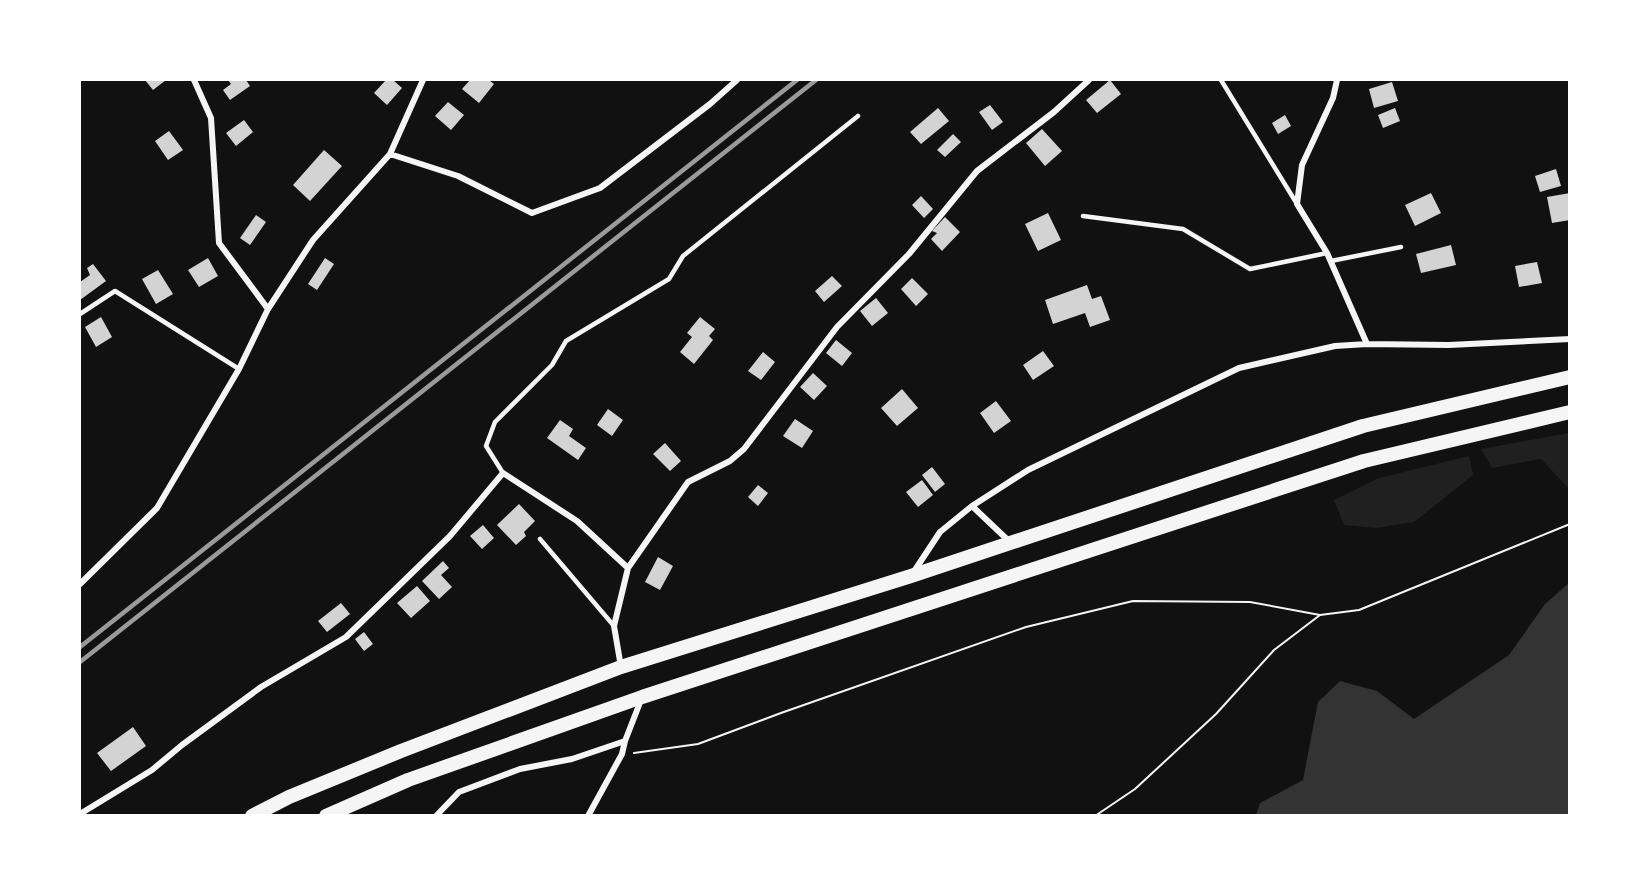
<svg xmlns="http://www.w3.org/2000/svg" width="1649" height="895" viewBox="0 0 1649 895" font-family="'Noto Sans',sans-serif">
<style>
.green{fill:#202020}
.water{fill:#333}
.building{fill:#d3d3d3}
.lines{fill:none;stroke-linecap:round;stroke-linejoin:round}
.path{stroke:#f5f5f5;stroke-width:2}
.service{stroke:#f5f5f5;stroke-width:4.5}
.minor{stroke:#f5f5f5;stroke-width:6}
.primary{stroke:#f5f5f5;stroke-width:14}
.rail{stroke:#9a9a9a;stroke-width:4.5}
</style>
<rect width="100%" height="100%" fill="#111"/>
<path class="green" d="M1569,433V489L1541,459L1492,468L1481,449Z
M1469,456L1473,475L1414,522L1376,528L1344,525L1334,500L1379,478Z"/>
<path class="water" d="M1569,583V815H1256L1260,803L1303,780L1318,702L1340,681L1377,691L1414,719L1509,655L1545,604Z"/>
<path class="building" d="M145,80H166L153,90Z
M228,80H246L250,86L230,100L223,90L231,84Z
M386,80H393L402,88L387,105L374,93Z
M470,80H489L494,84L479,103L462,89Z
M1110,80L1121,94L1097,113L1086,100Z
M1392,82L1398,101L1374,108L1369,89Z
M448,102L464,115L451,130L435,116Z
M990,105L1003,122L992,130L979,112Z
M938,108L949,121L921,144L910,132Z
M1395,108L1400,121L1383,128L1378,115Z
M1285,115L1291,126L1278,134L1272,123Z
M244,120L253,132L236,146L226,133Z
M1042,129L1062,151L1045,166L1026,143Z
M169,131L183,150L168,160L155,141Z
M953,134L961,142L945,157L937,150Z
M324,150L342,166L310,201L293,185Z
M1556,169L1561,186L1540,192L1535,176Z
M1431,193L1441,213L1415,226L1405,205Z
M1570,193V220L1552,223L1547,197Z
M921,196L933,209L924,218L912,205Z
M1048,213L1061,240L1038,251L1025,224Z
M256,215L266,222L250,245L240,238Z
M945,217L960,232L942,251L931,239L937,233L932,231Z
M1451,245L1456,265L1421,273L1416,254Z
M208,258L218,276L199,287L188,270Z
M325,258L334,264L317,290L308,284Z
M1537,262L1542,283L1519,287L1515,266Z
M93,264L106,281L80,300V282L90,275L87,268Z
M158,270L173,294L156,304L142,279Z
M832,276L842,286L824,302L815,291Z
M912,278L928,294L916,306L901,289Z
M1087,285L1092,299L1101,296L1110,320L1090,327L1085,313L1053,324L1045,300Z
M876,298L888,313L872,326L860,311Z
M101,317L112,337L96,347L85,327Z
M700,317L715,329L709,336L713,340L694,364L680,352L692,337L687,333Z
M836,340L852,353L842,366L826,353Z
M1043,351L1054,366L1033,380L1023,365Z
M763,352L775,362L761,380L748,371Z
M813,373L827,386L814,400L800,387Z
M902,389L918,408L897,426L881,408Z
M996,401L1011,421L994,433L980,413Z
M608,409L623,420L612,436L597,425Z
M795,419L813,431L802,448L783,436Z
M560,420L573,429L569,436L586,448L578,460L547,438Z
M665,443L681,461L670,471L653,454Z
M932,467L945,484L935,492L922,475Z
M922,480L933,495L918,507L906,492Z
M758,485L768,493L758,506L748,497Z
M519,504L535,521L524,532L526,536L516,545L497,525Z
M483,525L494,538L482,549L470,536Z
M658,557L673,566L660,590L645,582Z
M443,561L449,568L441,575L452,587L439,599L422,581Z
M417,586L430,601L411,618L397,603Z
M341,603L350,614L327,632L318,621Z
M364,632L373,644L364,651L355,639Z
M133,727L146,746L111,771L97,753Z"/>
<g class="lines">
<path class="path" d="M634,753L698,744L781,713L1026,627L1133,601L1250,602L1320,615L1359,610L1570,524
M1095,816L1135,789L1216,714L1274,650L1320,615"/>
<path class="service" d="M1221,80L1297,204
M1083,216L1183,229L1250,269L1327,253
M1331,261L1401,247
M80,314L115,291L239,369
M503,473L486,446L495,422L552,365L566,341L669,279L683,256L858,116
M540,539L614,626"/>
<path class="minor" d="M194,80L211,118L219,243L268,309
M1337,80L1333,98L1302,165L1297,204L1327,253L1367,344
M390,154L458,176L532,213L600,188L710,104L737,80
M972,506L1011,543
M913,573L940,532L972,506L1028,470L1239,368L1335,346L1367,344L1449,345L1570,339
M80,584L157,508L239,369L268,309L313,240L390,154L423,80
M621,667L614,626L628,568
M80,814L152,770L182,745L261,687L346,637L450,536L503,473L577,521L628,568L688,482L730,461L744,449L837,327L909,254L977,171L1054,112L1089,80
M436,816L459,792L520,769L572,759L625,741
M588,816L622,754L625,741L641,700"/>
<path class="primary" d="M252,816L289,797L401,751L621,667L911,576L1363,426L1570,377
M326,816L408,780L642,697L1364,461L1570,412"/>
<path class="rail" d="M80,647L797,80
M80,662L816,80"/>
</g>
<rect width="1649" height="895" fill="none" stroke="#ffffff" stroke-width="162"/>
</svg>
